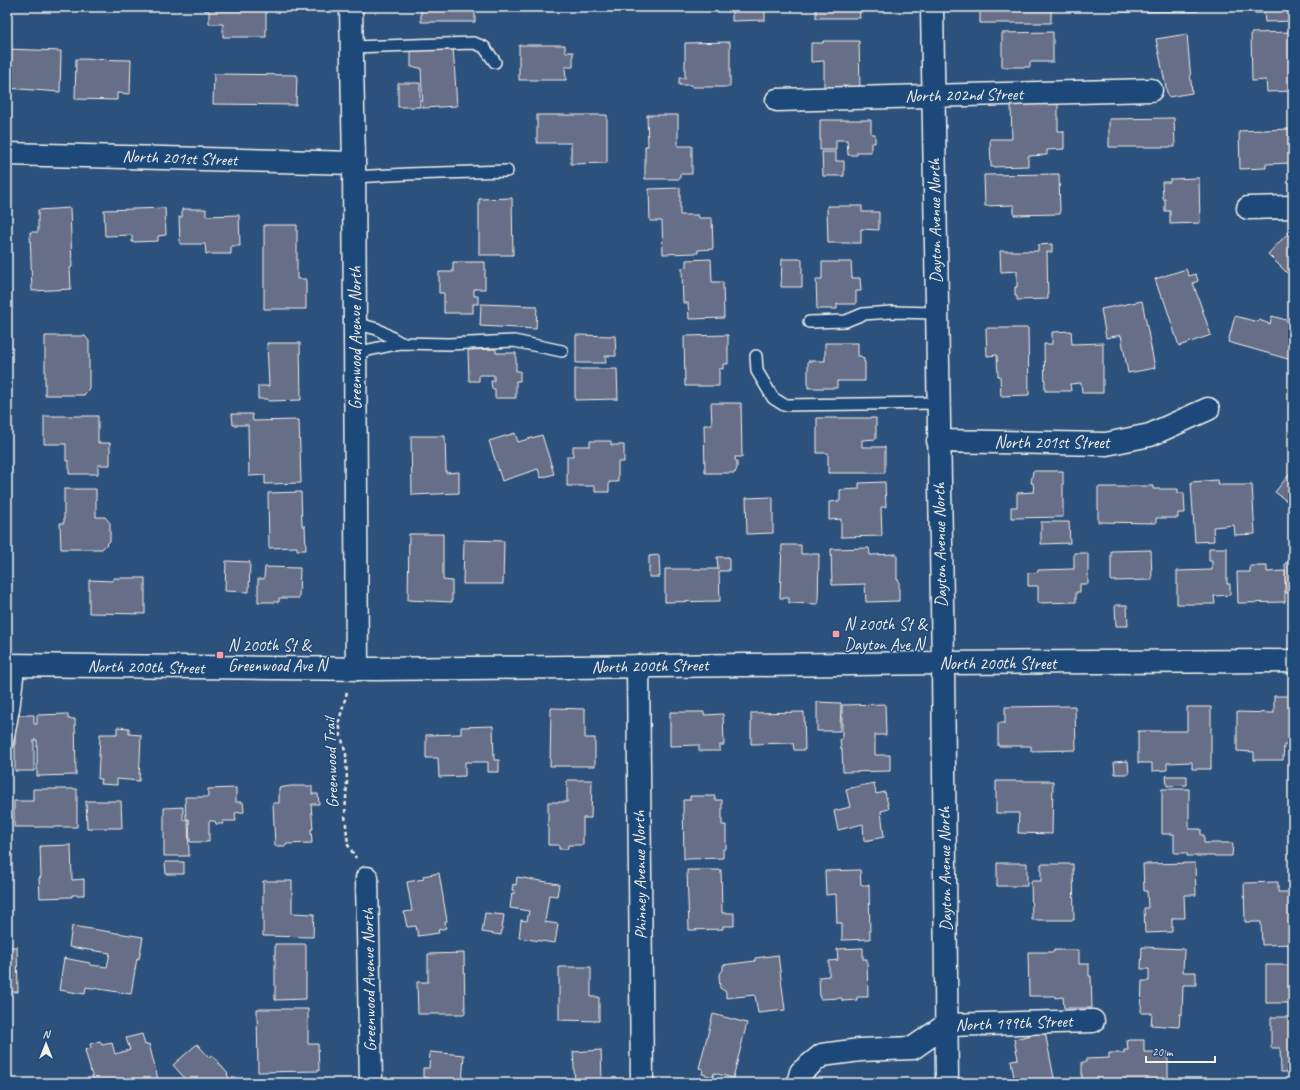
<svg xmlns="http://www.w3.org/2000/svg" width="1300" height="1090" viewBox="0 0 1300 1090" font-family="Caveat,sans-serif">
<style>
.building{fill:#666e88;stroke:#f4f1e8}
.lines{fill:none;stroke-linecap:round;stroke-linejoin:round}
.lane-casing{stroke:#f4f1e8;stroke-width:14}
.street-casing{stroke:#f4f1e8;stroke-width:25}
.secondary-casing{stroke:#f4f1e8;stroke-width:25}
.path{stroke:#f4f1e8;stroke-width:2.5;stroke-dasharray:4 3;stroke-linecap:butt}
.lane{stroke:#1f4a7a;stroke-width:11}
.street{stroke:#1f4a7a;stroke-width:22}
.secondary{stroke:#1f4a7a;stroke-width:22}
.poi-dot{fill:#ff9aa2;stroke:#1f4a7a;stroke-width:1.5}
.labels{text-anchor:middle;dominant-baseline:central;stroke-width:3;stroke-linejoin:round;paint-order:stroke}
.street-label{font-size:17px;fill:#f4f1e8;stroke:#1f4a7a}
.poi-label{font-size:17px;fill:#f4f1e8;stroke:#1f4a7a;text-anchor:start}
</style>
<rect width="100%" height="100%" fill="#2d517d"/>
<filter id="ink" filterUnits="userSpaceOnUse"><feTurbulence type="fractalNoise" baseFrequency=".025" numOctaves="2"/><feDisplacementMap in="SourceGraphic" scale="8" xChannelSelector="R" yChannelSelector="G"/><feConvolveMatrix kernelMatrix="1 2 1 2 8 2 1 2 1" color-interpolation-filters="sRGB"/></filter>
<g filter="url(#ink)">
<path class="building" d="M205,7H266V37H223V24H209V11H205Z
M421,7H475V22H421Z
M732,7H765V20L732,21Z
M816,7H859L860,18H816Z
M980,7H1051V23H980Z
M1120,7H1198V11L1120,12Z
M1254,7H1293V21L1265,22L1264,13H1254Z
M1053,32V62H1030V67H1002V33Z
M1293,32V91L1267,92L1266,80L1252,81L1251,33Z
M1187,34L1192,93L1168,97L1156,39Z
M823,41H859L860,88H824V61L811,62V43H823Z
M730,42V87H692V85H679V78H685V43Z
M519,45H565V52H573V67H565L566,80H519Z
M453,47L457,106L423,108L421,68L411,67V49Z
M7,49L61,51L60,92L7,88Z
M76,59L131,60L130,94L117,93V100L75,99Z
M214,74L297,75L296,105L213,104Z
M398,83H420V107H398Z
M1058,103V131H1064V149L1047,150V155L1028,156V166L991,167L990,139H1012L1011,104Z
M537,115H607V163L571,164V143H537Z
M647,115H678V146H692V174H680V179H645V146H648Z
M1174,118L1175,147H1109V119Z
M820,120H871V134H875V143H871V152H857V155H848L847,140H836V150H820Z
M1290,129L1291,163L1266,164V168L1240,169L1239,131Z
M822,152H836V161H844V176H823Z
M1059,174L1060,214L1014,215V205L985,206L984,175Z
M1199,178L1200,223L1170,224V211H1165V199H1163L1162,182H1170V179Z
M680,188V215H698L699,218H712L713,249L698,250V253L663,254L662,221H650L649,189Z
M512,198L513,255H479V199Z
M827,206H862V212H879V230L861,229V243H828Z
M70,208L72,267L70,268L71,289L32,291L30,232H38V210Z
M165,208L166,235L158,236V241L132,242V235L105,236L104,210Z
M182,209H206V216L239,215L240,246H231V254H206L205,244H180L179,217H182Z
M264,225H297V279H306V309H264Z
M1290,231L1293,234V288L1288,283L1292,278L1268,254Z
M1052,244V252H1047L1048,299L1017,300V296H1015V287H1017V271L1001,272L1000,251H1038V245Z
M711,259L712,282H723L724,318L689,319L688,303H683L682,268L686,267V260Z
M782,259H802V287H781Z
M453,262H485V289H474V296H478V304H473V313H444V293H439V272H453Z
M822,262H851L852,278H860L861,291H856V304H837V309H817L816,279H822Z
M1186,269L1189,276L1196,274L1198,281L1193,283L1211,335L1179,346L1163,297H1161L1155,279Z
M1142,301L1155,368L1128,373L1121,335L1106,338L1101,309Z
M481,304L537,306L536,329L480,326Z
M1235,316L1258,322L1259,320L1270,324L1272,316L1293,322L1291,329L1293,330V340L1288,359L1228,342Z
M986,328H1028L1029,395L1001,396L1000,376H998L997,355L987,356Z
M1071,331L1072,344L1103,343V393H1082L1081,383L1070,384L1071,391H1045L1044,344H1052V332Z
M576,335L615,336L616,356H605L606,363H576Z
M728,335V364H723V369H719V386H685L684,336Z
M45,336H85L89,341V388L84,395H45Z
M267,343H300L301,400L268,401V399H258V386H269Z
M825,343H858V356H861L864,359V362H865V381H837V388H808V361H825Z
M496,349V353H516V371H520V381H516V398H495V389H492L491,381H494V375H479V381H469L468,350Z
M575,369H617L618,399L575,400Z
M711,403H741L742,457H735V460L737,461V468L735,473H705L704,425H712Z
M232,414H252L253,421L299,420L301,483L265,484V475L249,476L248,425H233Z
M44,416H98V443H110V465H98V474H69V461H66V444H44Z
M817,418H876V439L862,440V447H885V473H828V453H817Z
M515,433L518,442L542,435L554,474L541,478L538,469L502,481L489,441Z
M411,436H445L446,473L459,472V493L412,495Z
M590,441H611V445H624V462H618V482H609V492H595V486H567V456H573V446H590Z
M1293,470V506L1275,492Z
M1033,471H1063V517L1011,518V507H1017V493L1034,492L1033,483H1031Z
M1217,480L1218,485H1252L1255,534L1235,535L1234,525L1213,527L1214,541L1195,542L1191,482Z
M885,482L886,507H881L882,536L841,537V519L829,520V502L840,501V490L859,489V483Z
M1129,486H1153V489H1178V493H1184L1185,513H1178V518H1156V523L1098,522V487H1129Z
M64,489H96V517H105L110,523V541L102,549H61L60,523H64Z
M301,492L302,526H305L306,550H297V547L269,548L268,493Z
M773,497V533L747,534L746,498Z
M1041,522H1069L1070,543L1041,544Z
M409,534H443V580L452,581V602L408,600Z
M464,540L504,541L503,584H463Z
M782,545H801V554H819L818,604L789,603V598H780Z
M869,548L870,555L897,554V580H899V601L866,602L865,584L832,585L831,549Z
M1209,548H1227V584H1230V595L1214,596L1215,604H1177V571L1212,570V561H1209Z
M1151,550L1152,580L1111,581V551Z
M1074,553H1088V584H1080V592H1076V602L1038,603V586H1028V573L1038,572V570L1074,569Z
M659,555L660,577H649V556Z
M717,557H729V571H719L720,601L665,602V569H718Z
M226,561L250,562L249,592L225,591Z
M1293,562V593H1286L1285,563Z
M1250,566H1267V572L1285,571V602L1238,603L1237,572H1250Z
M265,567L300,568L299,598H279V602H258V579H264Z
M113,578H145V614L89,613V580L113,581Z
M1115,605H1127L1128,626H1116Z
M1274,696H1292L1291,745H1284L1283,760H1254V752L1237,751V712L1274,713Z
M817,702L841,703L840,731H817Z
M885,704L886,735H875V755H890V771L843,772L842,749H841L840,739H842V705Z
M1075,706L1076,750L1031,751V746H998V723H1005V707Z
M1187,707H1211V769H1192V762L1167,763V770L1152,771V763H1138V731H1187Z
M551,708L585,709V738H595V766H550Z
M670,712H704V715L723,714L724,745H720V751H699V745L670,746Z
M804,712L805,750H794L793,743L751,744V713Z
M68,714V719H75L76,775L37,776V740H34V771H15V715H34V724H37V715Z
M493,726L494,760H499V772H488V762H465V776L439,777L438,758H426V735L461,734V727Z
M117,727L129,728V734L141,735L139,781L117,779V785L100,784L101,779H98L100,734H117Z
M1128,761L1129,774H1115L1114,762Z
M1166,776H1187V785L1167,786Z
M567,780H592L591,818H583V845H568V849H559V845H548V802H567Z
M996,781H1053L1052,834L1018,833L1019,813H996Z
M874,783L876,794L885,792L889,809L881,811L884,837L864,841L863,824L838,830L834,811L850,807L846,789Z
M291,786H312V794H318L319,804H311L313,829H311L312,843L286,844V846H275L273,803H279V788Z
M236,788V802H243L244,812L235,813L236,821H223V824H216L215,821H209V842H190L189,819H186L185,797H208V789Z
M33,789H77V827H14V801H33Z
M1162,789H1189V829H1201V835H1204V843H1233L1232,856H1187V853H1174V834H1162Z
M690,796H715V800H722V825H726V849H723V858L684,859L683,800H690Z
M86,801H121L122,828H87Z
M183,807V820H188L189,856H164V808Z
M71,845L72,880L84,879V895H72V897L40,898L39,878L41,877L40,846Z
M165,862H184V874H166Z
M997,863H1027V886H997Z
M1195,863L1196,895H1184L1185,918H1172V932L1145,933L1144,908H1148L1147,891H1144L1143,864Z
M1041,864H1073L1074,920H1032L1031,881H1041Z
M687,870H721L722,913H734V926H723V929L689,930Z
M860,870L861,885H869L870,939L842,940V923H837L836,894L826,895L825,871Z
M439,873L447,921L445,922L446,928L438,930L439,933L418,936L416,926L407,927L404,912L412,911L407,882L424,879L423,876Z
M517,877L559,884L557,896L549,895L545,922L558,924L555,943L519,938L521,920L527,921L529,911L510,908L512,893H515V891L512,890L513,884L516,885Z
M263,881H292V913L314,914L313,937L263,936Z
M1278,882V892H1293V944L1262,945L1261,922H1245L1244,883Z
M485,913L504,915L501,935L482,932Z
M72,926L143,937L139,959L137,958L131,994L86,987L85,994L59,990L64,958L90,963V965L107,967L110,953L69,947Z
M275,944H306V999L275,1000Z
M7,947H17L18,992H7Z
M1142,947L1184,949L1183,972H1196V985H1183L1182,1014H1180L1179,1027L1151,1025L1152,1013H1141L1142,981H1149V969H1141Z
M863,948V959H867L868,997H857V1000L842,1001V998L820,999L819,977L829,976V961L838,960L837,949Z
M1054,950H1079V964H1089V976H1091L1092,1008H1064L1063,997L1055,998V996H1029L1028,952H1054Z
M464,953L465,1014H418L417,982H428V954Z
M778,955L785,1010L758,1013L755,995L726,998V992L720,988L719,975L723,970V965L755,961V958Z
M1266,965H1293V1003H1266Z
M559,967H591V997H599V1021L559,1020Z
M257,1009H308V1044H318L319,1071L258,1072Z
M713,1014L747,1023L733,1078L714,1073L713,1077L702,1074L703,1069L699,1068Z
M1271,1017H1293V1072H1281L1280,1048H1271Z
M1045,1032L1055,1083H1015L1011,1060L1018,1059L1014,1039Z
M142,1034L145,1045L149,1044L159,1083H94L85,1050L91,1048L90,1044L100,1041L102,1045L112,1043L115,1054L130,1050L126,1038Z
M1127,1040H1144V1052H1168V1083H1082V1062H1086V1059L1109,1058V1053H1124V1050H1128Z
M197,1044L209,1057L212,1055L228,1074L227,1075L234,1083H189L173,1065Z
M601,1050L602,1082L575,1083L573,1052Z
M430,1052L464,1055L462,1083H427V1081H429V1078L423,1077V1068H429Z
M850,1080H889V1083H850Z"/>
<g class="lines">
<defs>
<path id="lane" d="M352,47L474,43L484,47L495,62
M354,177L408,174L507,171
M809,322L846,321L863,314L892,312L936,313
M355,323L377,329L401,343
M355,353L401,343L448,344L514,341L562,351
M756,356L757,371L773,398L784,405L938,403
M7,745L14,706L19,665"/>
<path id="street" d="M351,7L354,163L357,669
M932,7L943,663L947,1083
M777,100L1151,90
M7,154L354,163
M1248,208L1293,207
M938,441L1106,444L1150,435L1208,409
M638,666L642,1083
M367,878L371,1083
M798,1083L801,1072L822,1055L860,1050L913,1048L946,1025L1093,1021"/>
<path id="secondary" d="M7,665L375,669L943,663L1293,661"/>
</defs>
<use href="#lane" class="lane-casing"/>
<use href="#street" class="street-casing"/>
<use href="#secondary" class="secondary-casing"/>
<path class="path" d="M347,692L339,721L341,736L346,754L347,782L345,815L348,845L356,858"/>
<use href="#lane" class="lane"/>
<use href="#street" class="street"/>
<use href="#secondary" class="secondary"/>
</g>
</g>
<g class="poi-dot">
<rect x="832" y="630" width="8" height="8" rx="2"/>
<rect x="216" y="651" width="8" height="8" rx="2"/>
</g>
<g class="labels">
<g class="street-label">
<text transform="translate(964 95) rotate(-1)">North 202nd Street</text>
<text transform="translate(180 158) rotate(2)">North 201st Street</text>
<text transform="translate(935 221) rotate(-91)">Dayton Avenue North</text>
<text transform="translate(355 338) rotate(-90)">Greenwood Avenue North</text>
<text x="1052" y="442">North 201st Street</text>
<text transform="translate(940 545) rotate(-91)">Dayton Avenue North</text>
<text x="998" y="663">North 200th Street</text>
<text transform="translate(650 666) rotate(-1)">North 200th Street</text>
<text transform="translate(146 667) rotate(1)">North 200th Street</text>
<text transform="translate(331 763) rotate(-92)">Greenwood Trail</text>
<text transform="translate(945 869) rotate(-91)">Dayton Avenue North</text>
<text transform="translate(640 875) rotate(-91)">Phinney Avenue North</text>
<text transform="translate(369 980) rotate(-91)">Greenwood Avenue North</text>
<text transform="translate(1014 1023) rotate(-2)">North 199th Street</text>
</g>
<g class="poi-label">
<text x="844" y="624">N 200th St &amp;<tspan x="844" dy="20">Dayton Ave N</tspan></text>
<text x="228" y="645">N 200th St &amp;<tspan x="228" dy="20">Greenwood Ave N</tspan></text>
</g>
</g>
<rect width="1300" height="1090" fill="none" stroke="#1f4a7a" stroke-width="24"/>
<rect x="12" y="12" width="1276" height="1066" fill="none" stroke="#f4f1e8" stroke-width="1.5" filter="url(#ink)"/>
<g transform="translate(46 1044)" stroke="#1f4a7a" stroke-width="3" paint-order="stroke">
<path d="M0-3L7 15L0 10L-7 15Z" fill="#f4f1e8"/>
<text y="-6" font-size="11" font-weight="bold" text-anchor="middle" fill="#f4f1e8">N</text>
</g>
<path d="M1146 1056v6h69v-6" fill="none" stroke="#f4f1e8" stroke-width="2"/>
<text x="1152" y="1056" font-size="12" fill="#f4f1e8" stroke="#1f4a7a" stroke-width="3" paint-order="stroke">20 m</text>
</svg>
